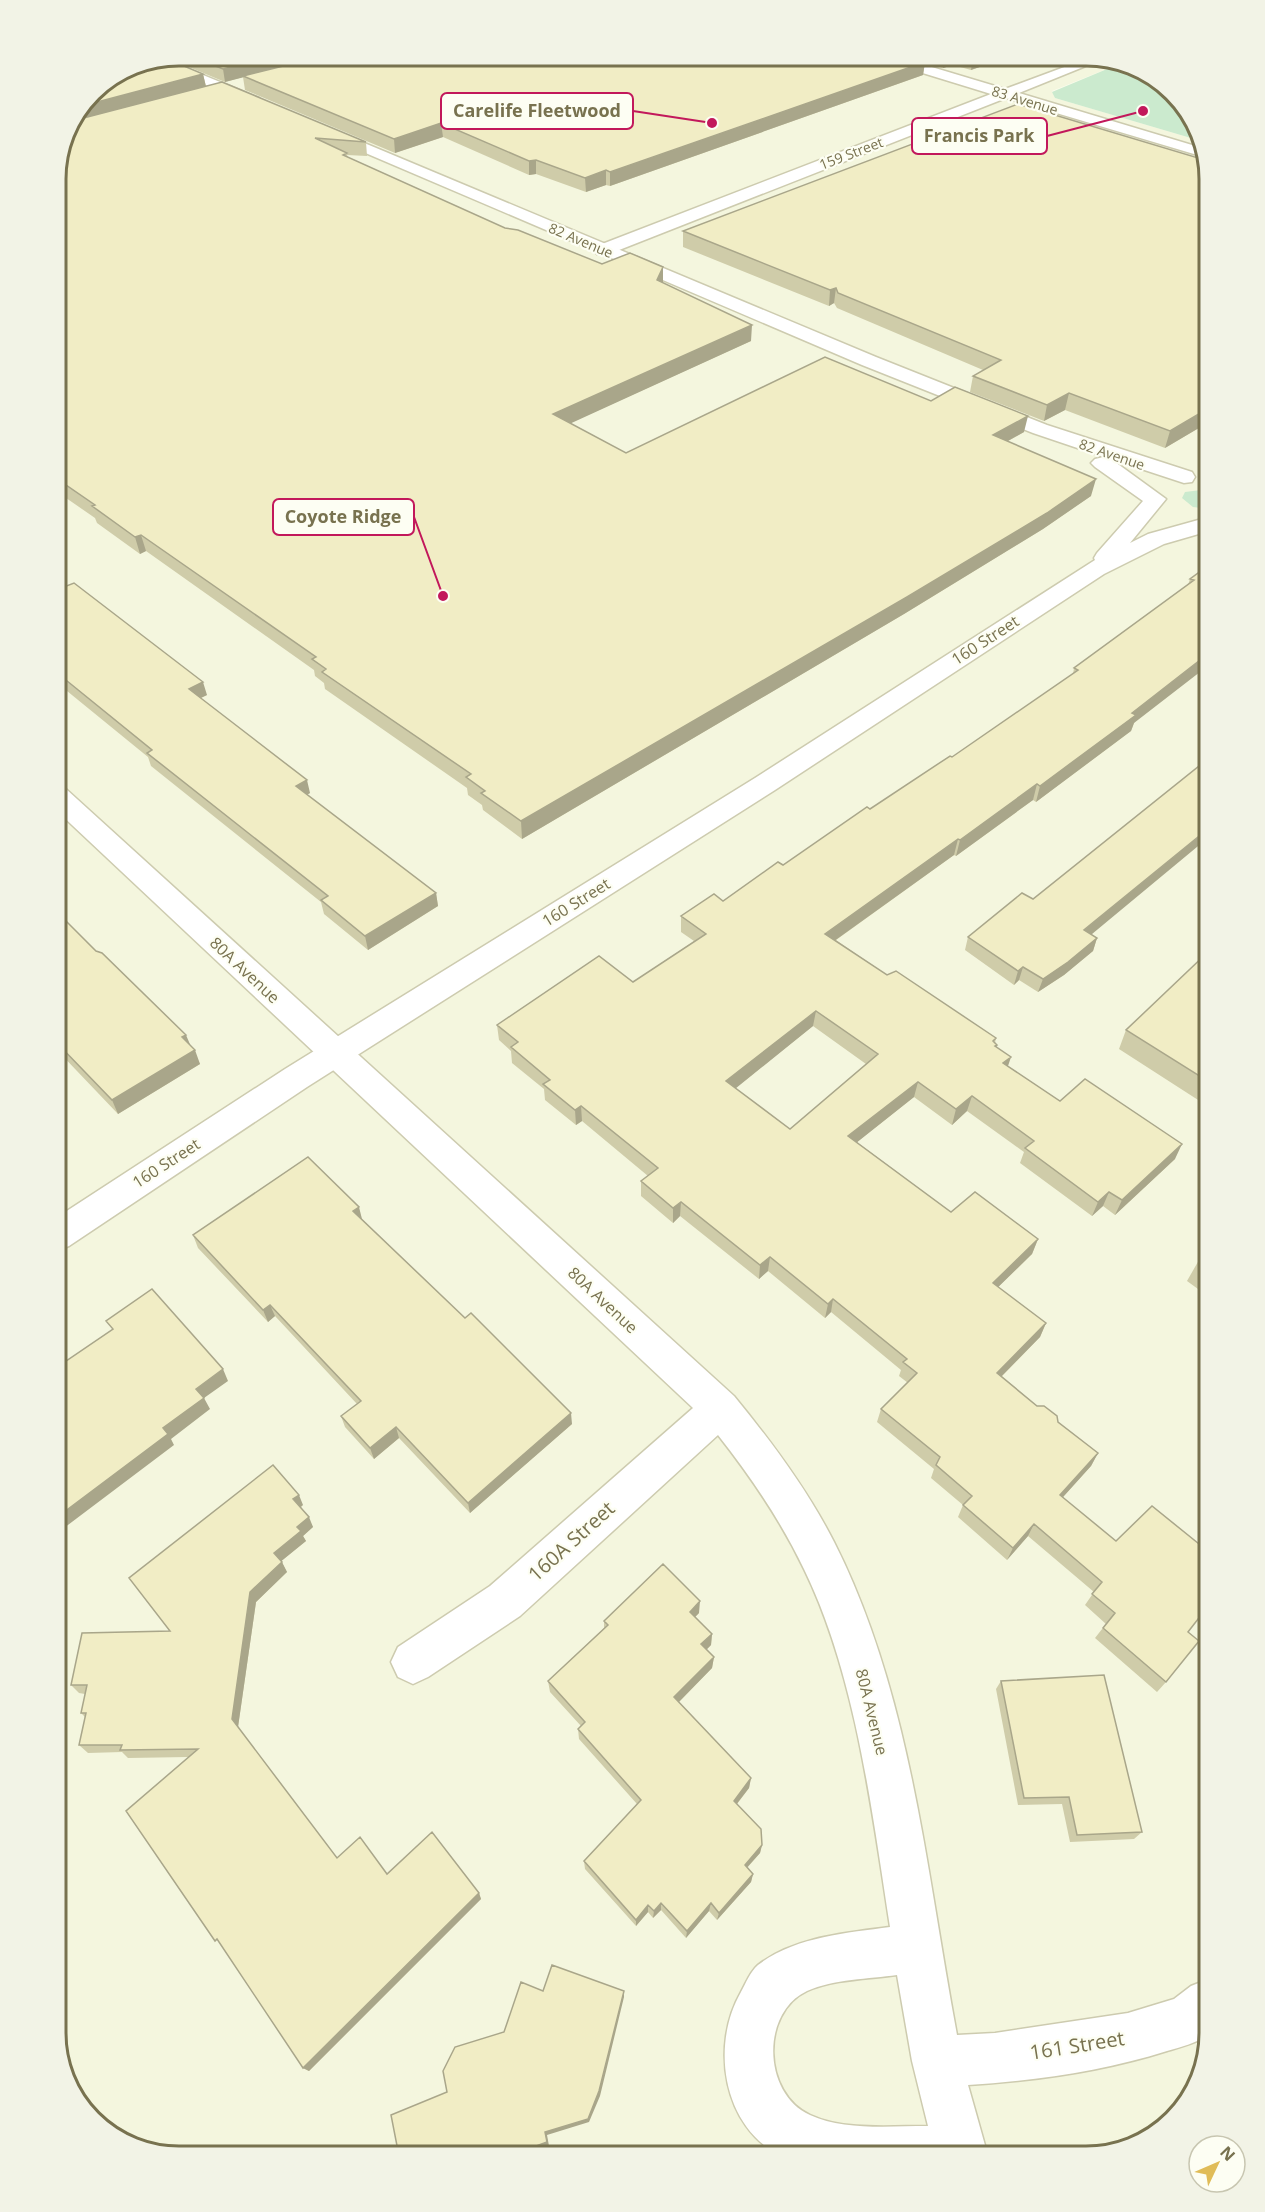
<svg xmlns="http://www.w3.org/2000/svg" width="1265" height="2212" viewBox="0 0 1265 2212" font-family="'Open Sans',sans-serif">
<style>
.residential{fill:#f4f6de}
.green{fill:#cbeace}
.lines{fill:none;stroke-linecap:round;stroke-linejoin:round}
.minor-casing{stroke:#cdcbaf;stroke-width:3}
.tertiary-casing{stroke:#cdcbaf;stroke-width:3}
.minor{fill:#fff;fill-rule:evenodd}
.tertiary{fill:#fff;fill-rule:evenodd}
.wall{fill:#cfcca9;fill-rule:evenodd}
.shaded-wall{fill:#a9a68a}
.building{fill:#f1edc5;stroke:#a9a68a;stroke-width:1.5;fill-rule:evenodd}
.labels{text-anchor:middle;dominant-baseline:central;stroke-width:4.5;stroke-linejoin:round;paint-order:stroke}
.far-street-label{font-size:14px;fill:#78724f;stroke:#fdfef3}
.street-label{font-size:16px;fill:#78724f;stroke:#fdfef3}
.near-street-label{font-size:20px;fill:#78724f;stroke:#fdfef3}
.rim{fill:none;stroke:#78724f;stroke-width:3}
.leader{fill:none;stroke:#c2185b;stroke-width:2}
.callout-dot{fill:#c2185b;stroke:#fdfef3;stroke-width:2}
.callout{fill:#fdfef3;stroke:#c2185b;stroke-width:2}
.callout-label{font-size:18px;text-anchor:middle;font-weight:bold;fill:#78724f}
</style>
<rect width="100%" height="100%" fill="#fafced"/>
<path class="residential" d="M179,56H1094L1119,64L1052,91L1055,98L1201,141L1209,179V2033L1189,2101L1140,2144L1086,2156H172L110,2135L68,2087L56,2033V172L132,65Z"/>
<path class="green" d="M1119,64L1155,77L1197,125L1201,141L1055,98L1052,92Z
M1201,490L1209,492V509L1193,507L1182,498L1185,492Z"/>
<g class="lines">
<defs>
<path id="minor" d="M875,56H895L1005,89L1094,56L1103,59L1019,93L1202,148L1204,157L1006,98L609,254H597L594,250L597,246L991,94L877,59Z
M56,786L66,789L734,1396C771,1441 807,1489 834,1542C911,1694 926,1870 957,2035L995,2033L1128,2013L1174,1999L1191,1986L1209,1979V2034C1197,2043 1181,2047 1167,2051C1104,2071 1034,2081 968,2085L988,2156H781C723,2127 710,2046 741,1992C746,1983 750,1972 758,1965C794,1937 846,1933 890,1927C872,1812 856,1675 804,1569C781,1521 751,1477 718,1435L520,1616L428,1677L413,1684L398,1677L391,1662L398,1647L490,1586L693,1408L56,810ZM897,1975L912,2061L928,2126C891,2126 844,2131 810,2115C763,2094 760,2013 807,1991C834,1979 869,1979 897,1975Z"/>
<path id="tertiary" d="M164,59L259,98L261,101L254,105L249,104L150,61Z
M326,127L876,357L1047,425L1192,472L1195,477L1192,482L1184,483L1111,459L1166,499L1130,543L1148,534L1209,517V531L1164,544L1104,574L775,790L307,1087L69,1246L56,1251V1218L285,1069L755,778L1095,560L1094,558L1097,553L1143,501L1095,467L1091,463L1095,459L1104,457L1033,433L862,365L321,134L319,131Z"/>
</defs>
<use href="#minor" class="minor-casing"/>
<use href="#tertiary" class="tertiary-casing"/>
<use href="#minor" class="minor"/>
<use href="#tertiary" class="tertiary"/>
</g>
<path class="wall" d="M179,56H1011L971,70L953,65L943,68L925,63L923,75L610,186L606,185L586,192L536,174L529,175L443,137L395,153L245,90L243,77L225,82L167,58Z
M203,74L206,86L366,142L367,156L347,155L348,157L505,228L602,264L662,283L751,341L570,423L626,453L931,401L1024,432L1008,441L1091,496L1043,529L904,614L522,839L483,810L482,805L468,795L467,788L325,689L324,683L315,676L314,670L146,551L140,554L97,523L95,518L56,491V172Z
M683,231L1209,422L1165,448L1065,410L1044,421L970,392L973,376L983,370L837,308L834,303L829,306L683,247Z
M1209,565L1134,723L1131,731L1036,802L1033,800L956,856L954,855L836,940L887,975L996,1038L995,1043L997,1045V1047L1008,1066L1060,1101L1175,1159L1115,1215L1103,1206L1092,1216L1020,1163L1024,1152L967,1111L952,1125L914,1097L857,1142L951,1212L1038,1239L1032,1254L998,1287L1046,1323L1040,1337L1002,1376L1037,1406L1098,1453L1091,1466L1063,1497L1188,1632L1166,1682L1157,1692L1095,1638L1106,1624L1085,1605L1094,1592L1028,1536L1007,1560L958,1517L963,1505L931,1478L934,1469L877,1422L881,1409L908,1383L899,1376L901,1370L831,1312L825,1318L768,1271L759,1279L680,1216L673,1223L641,1196V1181L648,1176L582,1121L576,1125L545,1100L544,1089L512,1063L511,1051L499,1040L497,1025L633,982L694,941L681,932V916L723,901L783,865L952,757L1073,674L1074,668L1188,585L1190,579ZM813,1026L866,1064L790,1129L735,1088Z
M56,590L207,695L201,698L310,793L307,795L436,893L438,906L368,950L324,914L321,902L151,766L148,757L56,682Z
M56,919L190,1045L200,1064L118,1114L56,1049Z
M1091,934L1097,938L1093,951L1064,975L1038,992L1019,980L1014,985L965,950L968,937Z
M1209,951V1107L1119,1049L1126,1030Z
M362,1219L572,1424L470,1513L399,1438L374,1459L345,1427L341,1416L357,1404L275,1316L268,1322L198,1248L193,1235Z
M1209,1248V1297L1187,1281L1199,1260Z
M303,1505L301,1507L313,1527L303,1536L306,1541L281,1561L287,1572L256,1602L238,1727L337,1858L387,1874L479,1893L481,1899L309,2071L303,2068L188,1757L128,1758L122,1752L88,1753L79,1745L85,1717L81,1713L85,1694L79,1693L71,1685L170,1631L129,1578Z
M699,1613L695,1617L712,1634L711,1645L706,1650L714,1657L712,1668L679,1702L751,1778L749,1788L737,1804L762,1845L760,1853L747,1868L753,1874L751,1882L717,1920L709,1911L686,1938L661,1910L653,1918L648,1912L636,1926L585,1869L584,1861L637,1804L579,1739L578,1729L581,1726L550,1692L548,1681L604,1628V1621Z
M1001,1681L1142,1832L1134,1839L1070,1842L1062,1804L1018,1805L996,1689Z"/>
<path class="shaded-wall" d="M274,56H327L225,82L223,69Z
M945,56H954L953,65L943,68Z
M977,56H1011L971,70L973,57Z
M925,62L923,75L610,186V172Z
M203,74L206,87L70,124L82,106Z
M441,123L443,137L395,153L394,139Z
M536,160V174L529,175V161Z
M606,170V185L586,192L585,178Z
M663,267V282L657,296V280Z
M836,288L834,303L829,306L830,290Z
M752,325L751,341L554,431L553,414Z
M1069,393L1065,410L1044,421L1047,405Z
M1209,408V422L1165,448L1170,431Z
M1028,416L1024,432L990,451L993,435Z
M1096,479L1091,496L1043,529L904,614L522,839L521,821Z
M141,535L146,551L140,554L135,537Z
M1209,653V665L1134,723L1131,731L1036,802L1040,786L1132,713Z
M203,682L207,695L192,702L189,689Z
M307,780L310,793L299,799L296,786Z
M1037,784L1033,800L956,856L960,840Z
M1209,828V837L1080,944L1084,930Z
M958,839L954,855L823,949L825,934Z
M436,893L438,906L368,950L365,936Z
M1097,938L1093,951L1064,975L1038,992L1043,979Z
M1023,967L1019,980L1014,985L1018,971Z
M816,1011L813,1026L725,1097L726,1081Z
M186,1035L192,1049L182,1037Z
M195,1050L200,1064L118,1114L112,1100Z
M1011,1057L1006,1072L1003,1063Z
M918,1082L914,1097L846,1151L848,1136Z
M972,1096L967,1111L952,1125L956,1109Z
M581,1106L582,1121L576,1125L575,1110Z
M1182,1144L1175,1159L1115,1215L1122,1200Z
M1109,1192L1103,1206L1092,1216L1098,1202Z
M681,1202L680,1216L673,1223V1208Z
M359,1207L362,1219L356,1224L353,1211Z
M1038,1239L1032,1254L988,1297L993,1283Z
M770,1257L768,1271L759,1279L760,1265Z
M833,1299L831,1312L825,1318L828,1304Z
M270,1305L275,1316L268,1322L263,1310Z
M1046,1323L1040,1337L992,1386L997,1373Z
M223,1369L228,1381L204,1398L210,1409L171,1439L174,1445L56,1534V1518L163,1428L196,1389Z
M571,1413L572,1424L470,1513L468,1503Z
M396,1427L399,1438L374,1459L370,1448Z
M1098,1453L1091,1466L1054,1507L1060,1495Z
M299,1495L303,1505L298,1509L293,1499Z
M309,1517L313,1527L303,1536L306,1541L279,1563L274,1553L297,1527Z
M1034,1524L1028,1536L1007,1560L1013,1548Z
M282,1562L287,1572L256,1602L238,1727L232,1719L250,1592Z
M700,1601L699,1613L689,1623L690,1612Z
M712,1634L711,1645L700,1656L701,1644Z
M714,1657L712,1668L673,1708L674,1697Z
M751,1778L749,1788L732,1810L734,1801Z
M762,1845L760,1853L742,1873L745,1865Z
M753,1874L751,1882L717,1920L719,1913Z
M479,1893L481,1899L309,2071L303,2068Z
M661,1903V1910L653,1918L654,1911Z
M711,1903L709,1911L686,1938L687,1931Z
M648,1905V1912L636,1926V1920Z
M624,1991V1997L600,2096L589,2122L547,2135L549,2146L519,2156H509L545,2132Z"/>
<path class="building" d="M190,56H274L223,69Z
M324,56H903L925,62L610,172L606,170L585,178L536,160L529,161L441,123L394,139L243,76Z
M165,58L203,74L82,106L92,92L132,65Z
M222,82L366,142L315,138L347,153L343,155L505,228L518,230L602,264L630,253L663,267L657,280L752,325L553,414L626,453L825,357L931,401L955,387L1028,416L993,435L1096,479L1047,513L907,597L521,821L481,793L485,791L466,777L471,774L322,672L326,669L312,659L316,657L141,535L135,537L92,506L95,505L56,478V172L65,132L72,121Z
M1018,104L1205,160L1209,179V408L1170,431L1069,393L1047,405L973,376L1001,360L838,293L836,288L830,290L683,231Z
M1209,565V653L1132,713L1136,715L1040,786L1037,784L960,840L958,839L825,934L887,975L896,971L996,1038L993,1041L997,1045L995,1046L1011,1057L1003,1063L1060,1101L1085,1079L1182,1144L1122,1200L1109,1192L1098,1202L1025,1148L1034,1141L972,1096L956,1109L918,1082L848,1136L951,1212L975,1192L1038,1239L993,1283L1046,1323L997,1373L1037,1406H1044L1057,1416L1058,1422L1098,1453L1060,1495L1116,1541L1152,1506L1209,1552V1605L1188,1632L1199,1641L1166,1682L1103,1628L1115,1613L1092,1594L1102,1582L1034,1524L1013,1548L963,1505L972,1496L936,1465L940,1457L881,1409L917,1373L903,1362L907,1359L833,1299L828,1304L770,1257L760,1265L681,1202L673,1208L641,1181L658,1168L581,1106L575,1110L543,1084L550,1080L511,1047L518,1042L497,1025L599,956L633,982L706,934L681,916L714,894L723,901L778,862L783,865L867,807L870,809L950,756L952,757L1078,670L1074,668L1194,580L1190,579ZM816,1011L878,1054L790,1129L726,1081Z
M74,583L203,682L189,689L307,780L296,786L436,893L365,936L321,900L328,896L147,753L152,750L56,672V590Z
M1209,758V828L1084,930L1097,938L1068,962L1043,979L1023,967L1018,971L968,937L1022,893L1033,899Z
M61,916L96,951L102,953L186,1035L182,1037L195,1050L112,1100L56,1042V919Z
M1209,951V1082L1126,1030Z
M308,1157L359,1207L353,1211L465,1318L471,1313L571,1413L468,1503L396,1427L370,1448L341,1416L361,1401L270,1305L263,1310L193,1235Z
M1209,1248V1268L1199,1260Z
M152,1289L223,1369L196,1389L204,1398L163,1428L168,1434L56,1518V1368L113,1329L106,1321Z
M273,1465L299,1495L293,1499L309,1517L297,1527L301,1531L274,1553L282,1562L250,1592L232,1719L337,1858L360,1837L387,1874L432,1832L479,1893L303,2068L217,1939L215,1941L126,1811L198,1749L120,1750L122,1745H79L86,1713H81L87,1685H71L82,1633L170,1631L129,1578Z
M663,1564L700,1601L690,1612L712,1634L701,1644L714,1657L674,1697L751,1778L734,1801L761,1829L762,1845L745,1865L753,1874L719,1913L711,1903L687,1931L661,1903L654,1911L648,1905L636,1920L584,1861L641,1800L578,1729L585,1722L548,1681L608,1625L604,1621Z
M1104,1675L1142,1832L1077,1835L1069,1797L1024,1798L1001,1681Z
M552,1965L624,1991L599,2091L588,2119L545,2132L547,2142L509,2156H399L391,2115L447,2092L443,2071L455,2047L504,2032L521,1982L543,1991Z"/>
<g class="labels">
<g class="far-street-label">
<text transform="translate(1025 100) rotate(17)">83 Avenue</text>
<text transform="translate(851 153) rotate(-21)">159 Street</text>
<text transform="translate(581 240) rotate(23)">82 Avenue</text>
<text transform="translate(1112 454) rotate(19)">82 Avenue</text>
</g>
<g class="street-label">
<text transform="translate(985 640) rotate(-33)">160 Street</text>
<text transform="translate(576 902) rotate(-32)">160 Street</text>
<text transform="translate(245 970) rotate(43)">80A Avenue</text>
<text transform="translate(166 1163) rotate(-33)">160 Street</text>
<text transform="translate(603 1300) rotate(43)">80A Avenue</text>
<text transform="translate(872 1712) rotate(76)">80A Avenue</text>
</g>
<g class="near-street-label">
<text transform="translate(571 1541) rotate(-42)">160A Street</text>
<text transform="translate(1077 2045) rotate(-9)">161 Street</text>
</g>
</g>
<path d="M0 0H1265V2212H0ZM179 66H1086A113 113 0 0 1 1199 179V2033A113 113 0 0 1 1086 2146H179A113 113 0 0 1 66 2033V179A113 113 0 0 1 179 66Z" fill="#f2f3e6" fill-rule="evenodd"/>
<path class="rim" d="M179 66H1086A113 113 0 0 1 1199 179V2033A113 113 0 0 1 1086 2146H179A113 113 0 0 1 66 2033V179A113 113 0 0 1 179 66Z"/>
<path class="leader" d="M712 123L633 111M1143 111L1047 136M443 596L414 517"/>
<g class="callout-dot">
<circle cx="712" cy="123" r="6"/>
<circle cx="1143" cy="111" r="6"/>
<circle cx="443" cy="596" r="6"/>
</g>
<g class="callout">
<rect x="441" y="93" width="192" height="36" rx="6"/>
<rect x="912" y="118" width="135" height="36" rx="6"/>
<rect x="273" y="499" width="141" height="36" rx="6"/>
</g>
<g class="callout-label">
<text x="537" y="117">Carelife Fleetwood</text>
<text x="979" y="142">Francis Park</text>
<text x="343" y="523">Coyote Ridge</text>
</g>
<g transform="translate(1217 2164) rotate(46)"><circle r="28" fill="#fdfef3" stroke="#c8c6b1" stroke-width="1.5"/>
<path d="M0-4.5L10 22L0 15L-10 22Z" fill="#e0bc58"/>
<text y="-9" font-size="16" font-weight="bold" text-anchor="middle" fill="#78724f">N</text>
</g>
</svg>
